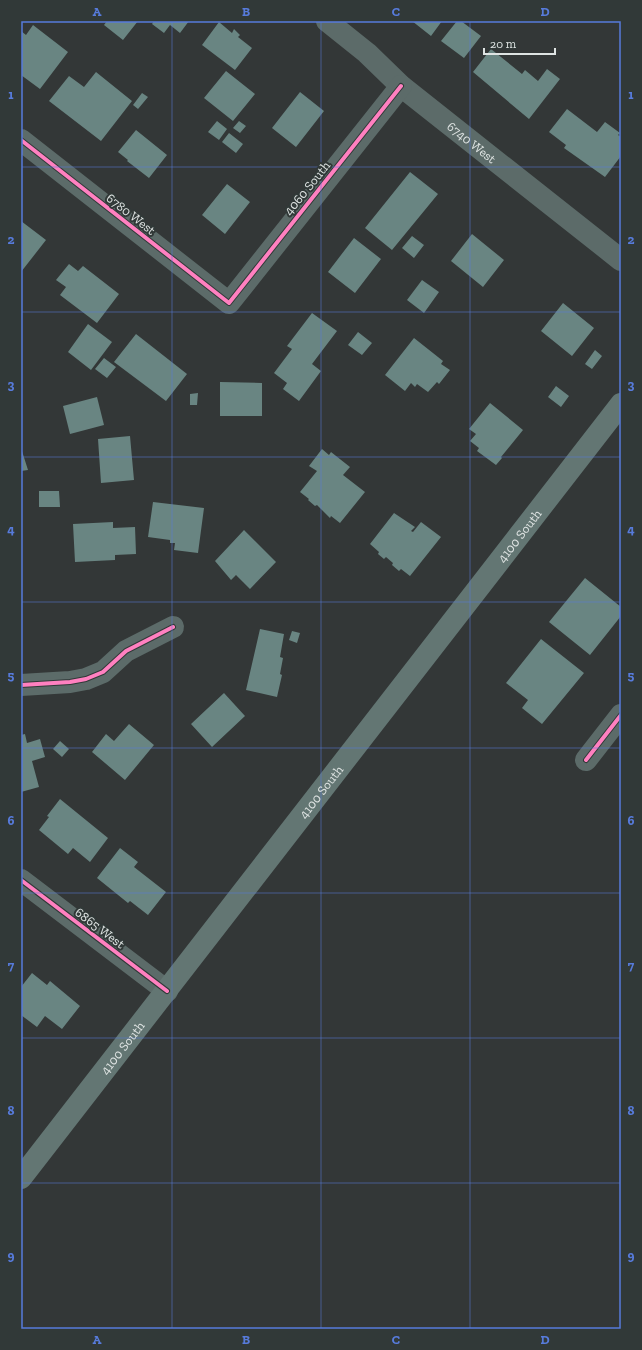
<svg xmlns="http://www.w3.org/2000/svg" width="642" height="1350" viewBox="0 0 642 1350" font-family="'Zilla Slab',serif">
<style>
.building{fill:#698582}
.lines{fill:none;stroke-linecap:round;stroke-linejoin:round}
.minor{stroke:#5c6b69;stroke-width:22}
.secondary{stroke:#637673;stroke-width:22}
.cycleway-casing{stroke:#313938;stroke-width:6}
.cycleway{stroke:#ff80c0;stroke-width:4}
.grid{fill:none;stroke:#577bdb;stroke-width:1;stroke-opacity:0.55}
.labels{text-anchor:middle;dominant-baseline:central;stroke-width:4;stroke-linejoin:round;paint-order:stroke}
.street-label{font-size:13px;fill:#dfe4e3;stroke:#313938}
.neatline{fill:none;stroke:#577bdb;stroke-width:1.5}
.grid-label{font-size:13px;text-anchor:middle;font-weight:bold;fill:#577bdb}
</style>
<rect width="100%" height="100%" fill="#333737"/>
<path class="building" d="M107,21H138L123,40L104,25Z
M154,21H189L180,33L170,25L164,33L152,24Z
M412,21H442L431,36Z
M457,21H461L481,36L464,58L441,41Z
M219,22L232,33L234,29L240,35L238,37L252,48L235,70L202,45Z
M33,25L68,52L40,89L21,75V31L26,35Z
M491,49L522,74L525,70L538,81L547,69L560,79L529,119L473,72Z
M226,71L255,94L233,121L204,98Z
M96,72L132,101L101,141L49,101L69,76L84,87Z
M300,92L324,111L296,147L272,128Z
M142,93L148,97L138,109L133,105Z
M567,109L597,132L605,122L620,133L618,135L621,137V156L605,177L564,148L566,145L549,132Z
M217,121L227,129L219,140L208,132Z
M239,121L246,126L240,133L233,128Z
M136,130L167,155L149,178L127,161L128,160L118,152Z
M229,133L243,144L236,153L222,142Z
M410,172L438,194L392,250L365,228Z
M227,184L250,202L225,234L202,215Z
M21,221L46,240L21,272Z
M472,234L504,260L483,287L451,261Z
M412,236L424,245L414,258L402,248Z
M354,238L381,259L355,293L328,272Z
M69,264L78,271L83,266L119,294L97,323L60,295L66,287L56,280Z
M422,280L439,292L424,313L407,300Z
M563,303L594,328L572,356L541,331Z
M312,313L337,331L312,364L321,371L299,401L283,389L287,383L274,373L292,349L287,346Z
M88,324L112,342L91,370L68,352Z
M358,332L372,343L362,355L348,345Z
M136,334L187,374L166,401L114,362Z
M414,338L438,357L443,361L441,364L450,370L439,384L437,382L428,392L417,384L415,387L411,383L405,391L385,375Z
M595,350L602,356L592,369L585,364Z
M104,358L116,367L107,378L95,369Z
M220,382L262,383V416H220Z
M556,386L569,396L561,407L548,397Z
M198,393L197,405H190V394Z
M97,397L104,425L70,434L63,406Z
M490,403L523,430L501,457L502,458L496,465L477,451L479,448L470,441L476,434L469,429Z
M130,436L134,480L101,483L98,439Z
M21,448L28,470L21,471Z
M322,449L329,455L331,452L350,467L343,475L365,492L340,523L331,516L330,518L317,505L315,506L308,500L309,499L300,492L317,471L309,466Z
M39,491H59L60,507H39Z
M153,502L204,508L198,553L174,550L175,543H170V540L148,537Z
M394,513L415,527L411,531L413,532L421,522L441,537L410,576L401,569L399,571L392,565L393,563L386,557L384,559L378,554L379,552L370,544Z
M113,522V528L135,527L136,554L115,555V560L75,562L73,524Z
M244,530L276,562L250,589L236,575L231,580L215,561Z
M585,578L621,607V616L590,655L549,622Z
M260,629L284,634L280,657L283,658L280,674L282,675L277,697L246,690Z
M292,631L300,633L297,643L289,640Z
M541,639L584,673L542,724L522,708L528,700L506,683Z
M224,693L245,716L212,747L191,724Z
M129,724L154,745L125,780L92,752L106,734L114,741Z
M25,734L27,743L40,739L45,757L32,761L39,787L21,792V735Z
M60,741L69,749L62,757L53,749Z
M60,799L108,838L90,862L73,848L68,854L39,830L49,817L47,816Z
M120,848L138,862L134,867L166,892L148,915L130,901L128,903L97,878Z
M32,973L47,985L50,981L80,1006L62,1029L45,1016L37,1027L21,1015V987Z"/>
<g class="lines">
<g class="minor">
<path id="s1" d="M327,21L367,53L401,86L621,260"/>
<path d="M21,140L229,303L401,86"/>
<path d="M21,685L70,682L86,679L103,672L126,651L173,627"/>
<path d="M586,760L621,715"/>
<path d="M21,880L167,991"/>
</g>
<path class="secondary" id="s2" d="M21,1178L621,404"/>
<defs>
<path id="cycleway" d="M21,140L229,303L401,86
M21,685L70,682L86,679L103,672L126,651L173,627
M586,760L621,715
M21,880L167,991"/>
</defs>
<use href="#cycleway" class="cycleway-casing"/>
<use href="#cycleway" class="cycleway"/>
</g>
<path class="grid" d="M172,21V1329M321,21V1329M470,21V1329M21,167H621M21,312H621M21,457H621M21,602H621M21,748H621M21,893H621M21,1038H621M21,1183H621"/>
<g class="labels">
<g class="street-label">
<text stroke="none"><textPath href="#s1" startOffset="189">6740 West</textPath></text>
<text transform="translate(307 188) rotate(-51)">4060 South</text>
<text transform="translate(131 214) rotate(38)">6780 West</text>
<text stroke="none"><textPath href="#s2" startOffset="813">4100 South</textPath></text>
<text stroke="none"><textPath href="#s2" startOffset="489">4100 South</textPath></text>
<text transform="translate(100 928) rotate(37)">6865 West</text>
<text stroke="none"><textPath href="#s2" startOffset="165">4100 South</textPath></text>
</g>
</g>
<rect width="642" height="1350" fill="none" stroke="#313938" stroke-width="44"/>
<path d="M484 48v6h71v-6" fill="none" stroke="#dfe4e3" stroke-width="2"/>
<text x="490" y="48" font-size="12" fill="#dfe4e3" stroke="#313938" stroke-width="3" paint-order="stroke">20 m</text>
<rect x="22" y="22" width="598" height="1306" class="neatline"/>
<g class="grid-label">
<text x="97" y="16">A</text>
<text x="246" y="16">B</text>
<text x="396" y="16">C</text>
<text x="545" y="16">D</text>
<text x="11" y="99">1</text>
<text x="631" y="99">1</text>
<text x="11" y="244">2</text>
<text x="631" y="244">2</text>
<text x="11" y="389">3</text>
<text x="631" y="389">3</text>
<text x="11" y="534">4</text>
<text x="631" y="534">4</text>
<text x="11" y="680">5</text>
<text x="631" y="680">5</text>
<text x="11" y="825">6</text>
<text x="631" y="825">6</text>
<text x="11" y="970">7</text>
<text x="631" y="970">7</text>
<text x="11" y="1115">8</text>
<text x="631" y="1115">8</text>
<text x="11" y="1260">9</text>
<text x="631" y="1260">9</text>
<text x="97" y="1344">A</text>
<text x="246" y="1344">B</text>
<text x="396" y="1344">C</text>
<text x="545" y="1344">D</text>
</g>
</svg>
